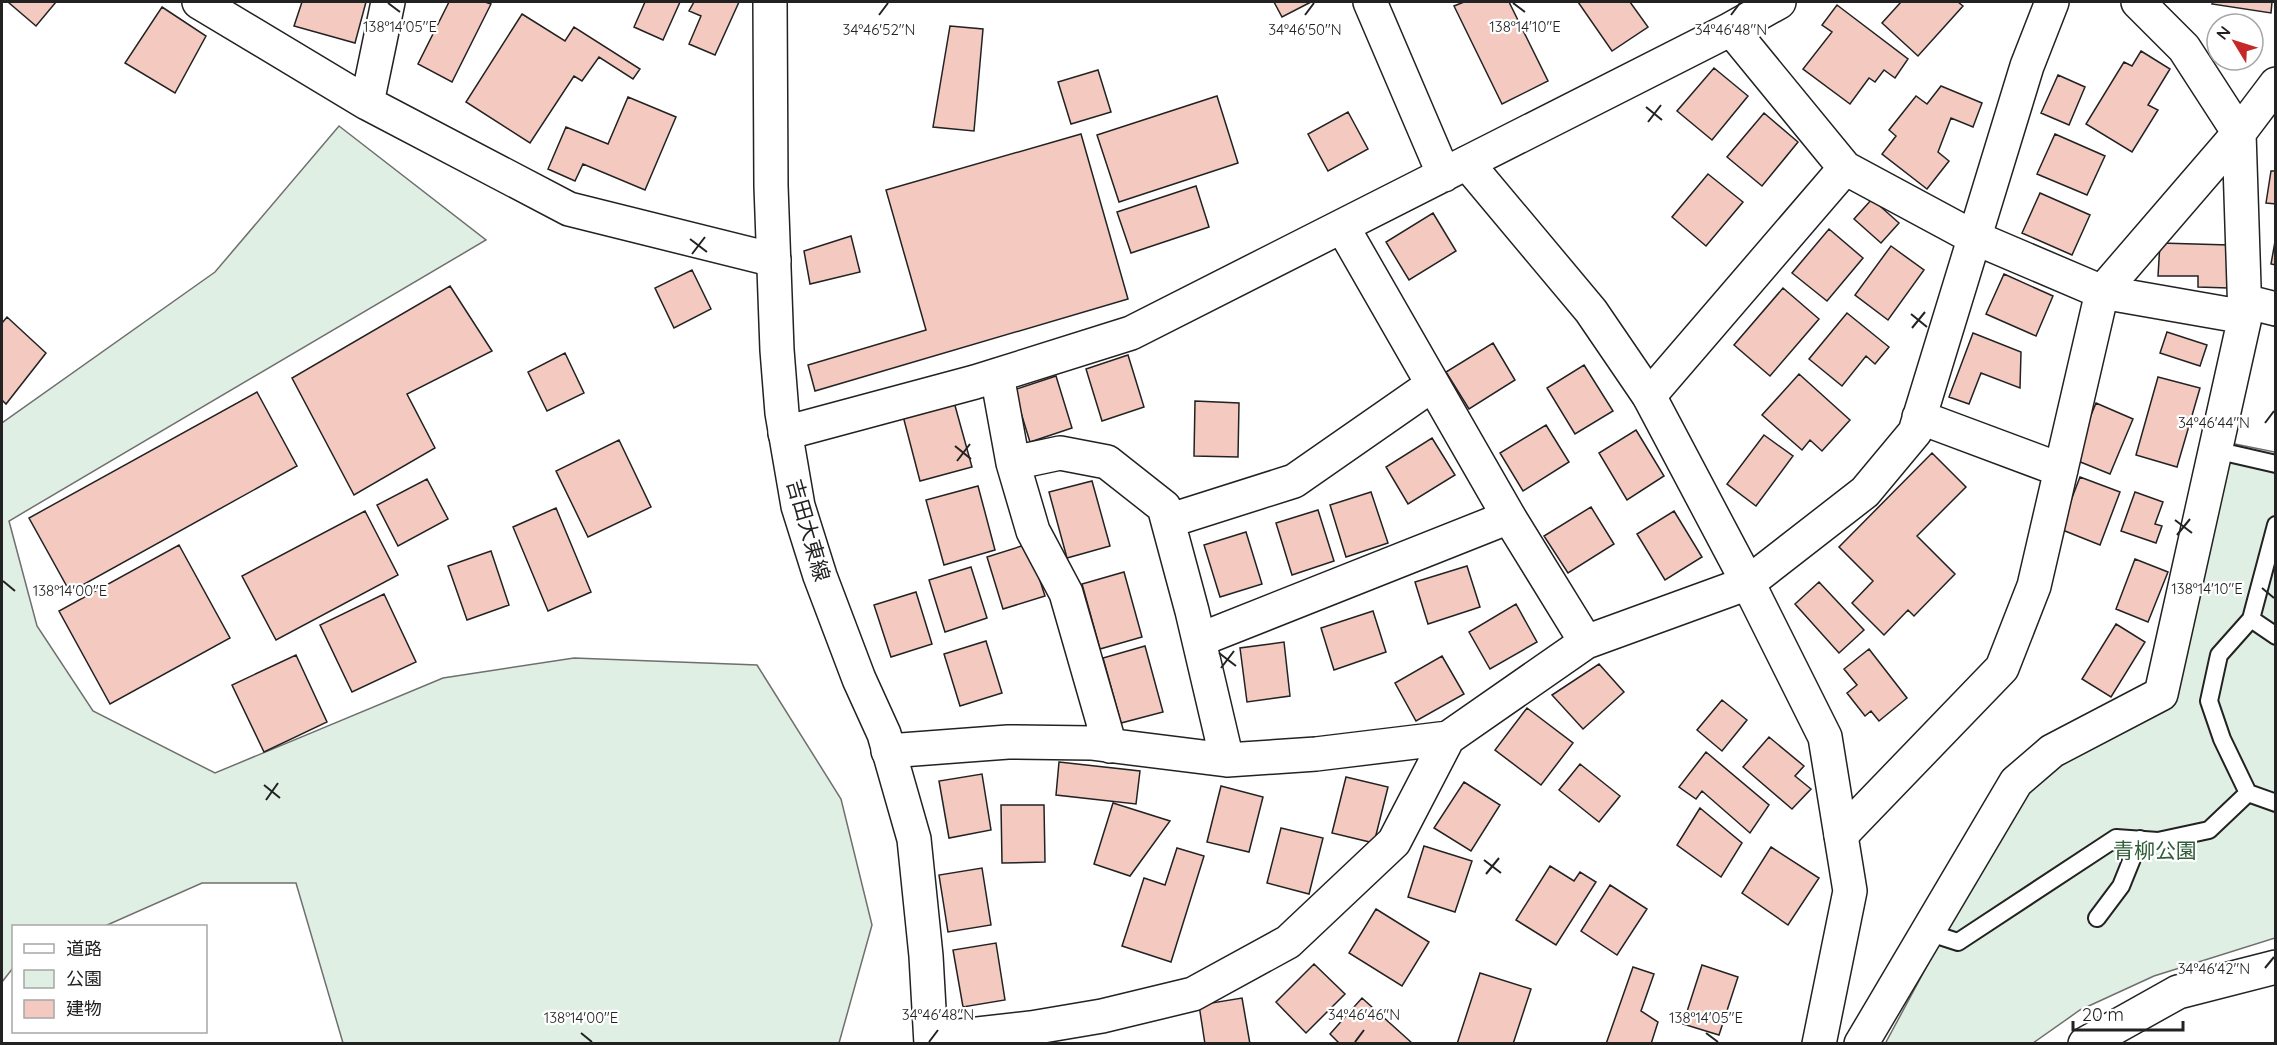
<svg xmlns="http://www.w3.org/2000/svg" width="2277" height="1045" viewBox="0 0 2277 1045" font-family="Quicksand,'Noto Sans JP',sans-serif">
<style>
.green{fill:#e0efe3;stroke:#6f6f6f;stroke-width:1.5}
.building{fill:#f3c9c0;stroke:#222;stroke-width:1.5}
.lines{fill:none;stroke-linecap:round;stroke-linejoin:round}
.lane-casing{stroke:#222;stroke-width:20}
.street-casing{stroke:#222;stroke-width:36}
.secondary-casing{stroke:#222;stroke-width:36}
.primary-casing{stroke:#222;stroke-width:36}
.lane{stroke:#fff;stroke-width:16}
.street{stroke:#fff;stroke-width:33}
.secondary{stroke:#fff;stroke-width:33}
.primary{stroke:#fff;stroke-width:33}
.ticks{fill:none;stroke:#222;stroke-width:2}
.labels{text-anchor:middle;dominant-baseline:central;stroke-width:4.5;stroke-linejoin:round;paint-order:stroke}
.street-label{font-size:21px;fill:#222;stroke:#fff}
.park-label{font-size:21px;fill:#2f5e38;stroke:#fff}
.ticks-label{font-size:15px;text-anchor:middle;fill:#222;stroke:#fff;stroke-width:4.5;stroke-linejoin:round;paint-order:stroke}
</style>
<rect width="100%" height="100%" fill="#fff"/>
<path class="green" d="M339,126L486,240L9,521L37,626L93,711L215,773L443,678L574,658L757,665L841,799L872,925L839,1043H343L296,883H202L105,926H14L13,968L2,982V423L215,272Z
M2230,443L2275,452V938L2154,976L2080,1010L2033,1043L1885,1044L2026,782L2157,711Z"/>
<path class="building" d="M8,2H56L36,26Z
M302,2H366L355,43L294,26Z
M449,2H485L491,4L452,82L418,64Z
M645,2H680L663,40L634,27Z
M694,2H739L715,55L689,44L701,16L689,11Z
M1274,2H1311L1282,17Z
M1464,2H1509L1548,81L1502,104L1454,6Z
M1578,2H1630L1648,27L1612,51Z
M1901,2H1958L1963,6L1918,56L1882,23Z
M2213,2H2272L2271,13L2212,4Z
M1837,5L1908,59L1895,78L1884,70L1875,82L1869,78L1850,104L1803,69L1832,32L1822,25Z
M162,7L206,36L175,93L125,63Z
M522,14L565,41L574,27L640,69L633,79L599,57L582,81L574,76L530,143L466,102Z
M950,26L983,29L974,131L933,127Z
M2141,51L2170,69L2148,105L2158,110L2132,152L2086,124L2124,62L2132,66Z
M1714,68L1748,96L1712,140L1677,111Z
M1098,70L1111,112L1071,124L1058,82Z
M2058,75L2085,87L2069,125L2041,113Z
M1941,86L1982,103L1973,127L1951,118L1938,152L1949,161L1927,189L1882,154L1896,136L1889,130L1916,96L1927,104Z
M1217,96L1238,163L1119,202L1097,135Z
M628,97L676,117L645,190L583,164L575,181L548,169L566,127L608,144Z
M1348,112L1368,149L1328,171L1308,134Z
M1764,113L1798,142L1762,186L1727,157Z
M1081,134L1128,299L815,391L808,365L926,330L886,190Z
M2055,134L2105,156L2087,195L2037,174Z
M2271,171H2276V204L2266,203Z
M1708,174L1743,202L1706,246L1672,217Z
M1196,186L1209,227L1131,253L1117,212Z
M2040,193L2090,215L2072,255L2022,233Z
M1872,199L1899,223L1881,243L1854,219Z
M1433,213L1456,251L1409,280L1386,242Z
M1829,229L1863,258L1827,301L1792,273Z
M851,236L860,272L810,284L804,251Z
M2276,236V265L2271,264Z
M2160,243L2229,245L2228,288L2198,287V276H2158Z
M1891,246L1924,270L1888,320L1855,295Z
M692,270L711,309L674,328L655,288Z
M2004,274L2053,296L2036,336L1986,314Z
M450,286L492,351L407,394L435,448L354,495L292,378Z
M1783,288L1819,319L1770,376L1734,345Z
M1847,313L1889,347L1875,364L1866,356L1842,386L1809,359Z
M7,317L46,353L6,404L2,400V323Z
M2167,332L2207,345L2200,366L2160,353Z
M1973,333L2021,352L2020,388L1981,373L1969,404L1949,397Z
M1493,343L1515,380L1469,409L1446,372Z
M565,353L584,393L547,411L528,372Z
M1128,355L1144,407L1102,421L1086,369Z
M1584,365L1613,411L1575,434L1547,388Z
M1799,374L1850,420L1822,451L1810,440L1802,450L1762,415Z
M1056,376L1072,428L1030,442L1014,390Z
M2158,377L2200,388L2177,467L2136,455Z
M257,392L297,466L70,592L29,518Z
M1195,401L1239,403L1238,457L1194,456Z
M954,402L972,467L920,481L903,416Z
M2096,403L2133,419L2110,474L2073,459Z
M1546,425L1569,462L1523,491L1500,453Z
M1636,430L1664,476L1627,500L1599,453Z
M1764,435L1793,456L1756,506L1727,484Z
M1432,438L1455,475L1408,504L1386,467Z
M619,440L651,507L588,537L556,471Z
M1932,453L1966,487L1917,536L1955,574L1914,616L1908,610L1884,635L1852,603L1873,581L1839,547Z
M2080,477L2120,492L2100,545L2060,529Z
M427,479L448,519L398,546L377,505Z
M1092,481L1110,546L1067,558L1049,492Z
M978,486L995,550L944,565L926,500Z
M1371,492L1388,543L1346,557L1330,505Z
M2135,492L2163,502L2155,524L2162,526L2156,543L2121,531Z
M1591,507L1614,544L1568,573L1544,536Z
M556,508L591,592L548,611L513,527Z
M1318,510L1334,561L1292,575L1276,523Z
M365,511L398,575L276,640L242,576Z
M1674,511L1702,557L1665,580L1637,534Z
M1246,532L1262,584L1220,597L1204,545Z
M1028,544L1045,596L1003,609L987,557Z
M179,545L230,638L110,704L59,611Z
M491,551L509,605L467,620L448,566Z
M2135,559L2168,572L2148,622L2116,609Z
M1467,566L1480,607L1428,624L1415,582Z
M971,567L987,618L945,632L929,580Z
M1124,572L1142,637L1100,649L1082,584Z
M1819,582L1864,630L1839,653L1795,604Z
M916,592L932,644L891,657L874,605Z
M384,594L416,662L352,692L320,625Z
M1516,604L1537,642L1490,669L1469,632Z
M1373,611L1386,652L1334,670L1321,628Z
M2116,624L2145,642L2111,697L2082,679Z
M986,641L1002,693L960,706L944,654Z
M1284,642L1290,696L1247,702L1240,648Z
M1145,646L1163,712L1121,723L1103,658Z
M1869,649L1907,698L1879,721L1871,711L1865,716L1847,693L1857,685L1844,669Z
M296,655L327,722L264,752L232,685Z
M1442,656L1464,694L1416,721L1395,683Z
M1599,664L1624,692L1583,729L1552,695Z
M1722,700L1747,720L1722,751L1697,730Z
M1527,708L1573,743L1541,785L1495,750Z
M1769,737L1804,766L1795,776L1811,789L1792,809L1743,767Z
M1706,752L1769,805L1750,833L1702,791L1696,799L1679,787Z
M1059,762L1140,771L1136,804L1056,795Z
M1580,764L1620,796L1599,822L1559,790Z
M982,774L991,830L949,838L939,781Z
M1346,777L1388,787L1374,843L1332,833Z
M1464,782L1500,805L1471,851L1434,828Z
M1221,786L1263,797L1249,852L1207,842Z
M1113,803L1170,821L1130,876L1094,864Z
M1001,805H1044L1045,862L1002,863Z
M1700,808L1742,843L1721,877L1677,845Z
M1281,828L1323,838L1309,894L1267,883Z
M1424,846L1472,861L1455,912L1408,897Z
M1771,847L1819,878L1788,925L1742,893Z
M1177,848L1204,856L1171,962L1122,946L1144,878L1165,885Z
M1550,866L1574,881L1580,872L1596,882L1556,945L1516,920Z
M982,868L991,925L948,932L939,875Z
M1610,885L1647,909L1617,955L1581,931Z
M1376,909L1429,942L1402,986L1349,953Z
M996,943L1005,1000L963,1007L953,950Z
M1314,964L1345,994L1306,1033L1276,1002Z
M1702,965L1738,977L1719,1035L1683,1024Z
M1633,967L1654,974L1641,1011L1658,1022L1651,1044H1606Z
M1480,973L1531,989L1513,1044H1457Z
M1242,998L1250,1044H1205L1199,1005Z
M1362,998L1412,1043V1044H1340L1330,1034Z"/>
<g class="lines">
<defs>
<path id="lane" d="M2215,450L2276,464
M2251,619L2276,636
M2248,793L2276,803
M2097,918L2121,886L2140,839
M1927,932L1958,942L2116,838L2158,841L2209,830L2248,793L2222,739L2209,701L2219,655L2251,619L2276,525"/>
<path id="street" d="M199,2L367,103L569,209L774,260
M1370,2L1444,175
M367,103L388,2
M1845,168L1973,237L2102,292L2245,317L2239,133L2184,48L2138,2
M1342,226L1509,517L1586,642
M2244,301L2276,309
M997,375L1013,463L1060,453L1107,462L1164,507L1192,611L1227,760
M1649,396L1845,168L1731,29
M1919,417L2061,470
M785,433L975,382L1131,333L1731,29L1779,2
M1013,463L1033,531L1066,593L1110,746
M1168,521L1294,481L1432,385
M1199,640L1509,517
M888,751L1008,742L1091,743L1227,760L1316,754L1448,738
M1841,835L2002,668L2034,586L2102,292L2239,133L2276,84
M932,1039L1031,1028L1102,1016L1193,994L1288,942L1394,842L1448,738L1586,642L1748,583L1865,492L1915,432L2027,66L2052,2
M1861,1044L2016,782L2052,751L2161,694L2245,317
M2085,1044L2178,992L2276,967"/>
<path id="secondary" d="M1467,163L1591,311L1649,396L1748,583L1825,737L1850,891L1819,1044"/>
<path id="primary" d="M770,2L771,186L777,350L782,413L798,506L820,576L859,679L884,734L914,839L926,956L931,1044"/>
</defs>
<use href="#lane" class="lane-casing"/>
<use href="#street" class="street-casing"/>
<use href="#secondary" class="secondary-casing"/>
<use href="#primary" class="primary-casing"/>
<use href="#lane" class="lane"/>
<use href="#street" class="street"/>
<use href="#secondary" class="secondary"/>
<use href="#primary" class="primary"/>
</g>
<path class="ticks" d="M388,3L400,12M1513,3L1525,12M879,15L888,3M1305,15L1314,3M1731,15L1740,3M1646,107L1662,120M1648,122L1661,105M690,239L707,252M692,254L705,237M1911,314L1927,327M1912,328L1925,312M2265,423L2274,411M955,446L971,459M957,461L970,444M2175,520L2192,533M2177,535L2190,519M3,581L15,591M2262,588L2274,598M1219,653L1236,666M1221,668L1234,651M264,785L280,798M266,800L278,783M1484,860L1501,873M1486,874L1499,858M2265,968L2274,957M581,1033L592,1042M1706,1033L1718,1042M929,1042L938,1030M1355,1042L1364,1030"/>
<g class="labels">
<g class="street-label">
<text transform="translate(809 530) rotate(74)">吉田大東線</text>
</g>
<g class="park-label">
<text x="2155" y="850">青柳公園</text>
</g>
</g>
<g class="ticks-label">
<text x="400" y="32">138°14'05"E</text>
<text x="1525" y="32">138°14'10"E</text>
<text x="879" y="35">34°46'52"N</text>
<text x="1305" y="35">34°46'50"N</text>
<text x="1731" y="35">34°46'48"N</text>
<text x="2214" y="428">34°46'44"N</text>
<text x="2207" y="594">138°14'10"E</text>
<text x="70" y="596">138°14'00"E</text>
<text x="2214" y="974">34°46'42"N</text>
<text x="938" y="1020">34°46'48"N</text>
<text x="1364" y="1020">34°46'46"N</text>
<text x="581" y="1023">138°14'00"E</text>
<text x="1706" y="1023">138°14'05"E</text>
</g>
<rect width="2277" height="1045" fill="none" stroke="#222222" stroke-width="6"/>
<rect x="12" y="925" width="195" height="108" fill="#ffffff" stroke="#a7a7a7" stroke-width="1.5"/>
<rect x="24" y="944" width="30" height="9" fill="#ffffff" stroke="#a7a7a7" stroke-width="1.5"/>
<text x="66" y="955" font-size="18" fill="#222222">道路</text>
<rect x="24" y="970" width="30" height="18" fill="#e0efe3" stroke="#a7a7a7" stroke-width="1.5"/>
<text x="66" y="985" font-size="18" fill="#222222">公園</text>
<rect x="24" y="1000" width="30" height="18" fill="#f3c9c0" stroke="#a7a7a7" stroke-width="1.5"/>
<text x="66" y="1015" font-size="18" fill="#222222">建物</text>
<g transform="translate(2235 42) rotate(308)"><circle r="28" fill="#ffffff" stroke="#a7a7a7" stroke-width="1.5"/>
<path d="M0-4.5L10 22L0 15L-10 22Z" fill="#c62828"/>
<text y="-9" font-size="16" font-weight="bold" text-anchor="middle" fill="#222222">N</text>
</g>
<path d="M2073 1021v9h110v-9" fill="none" stroke="#222222" stroke-width="3"/>
<text x="2082" y="1021" font-size="18" fill="#222222" stroke="#ffffff" stroke-width="4.5" paint-order="stroke">20 m</text>
</svg>
